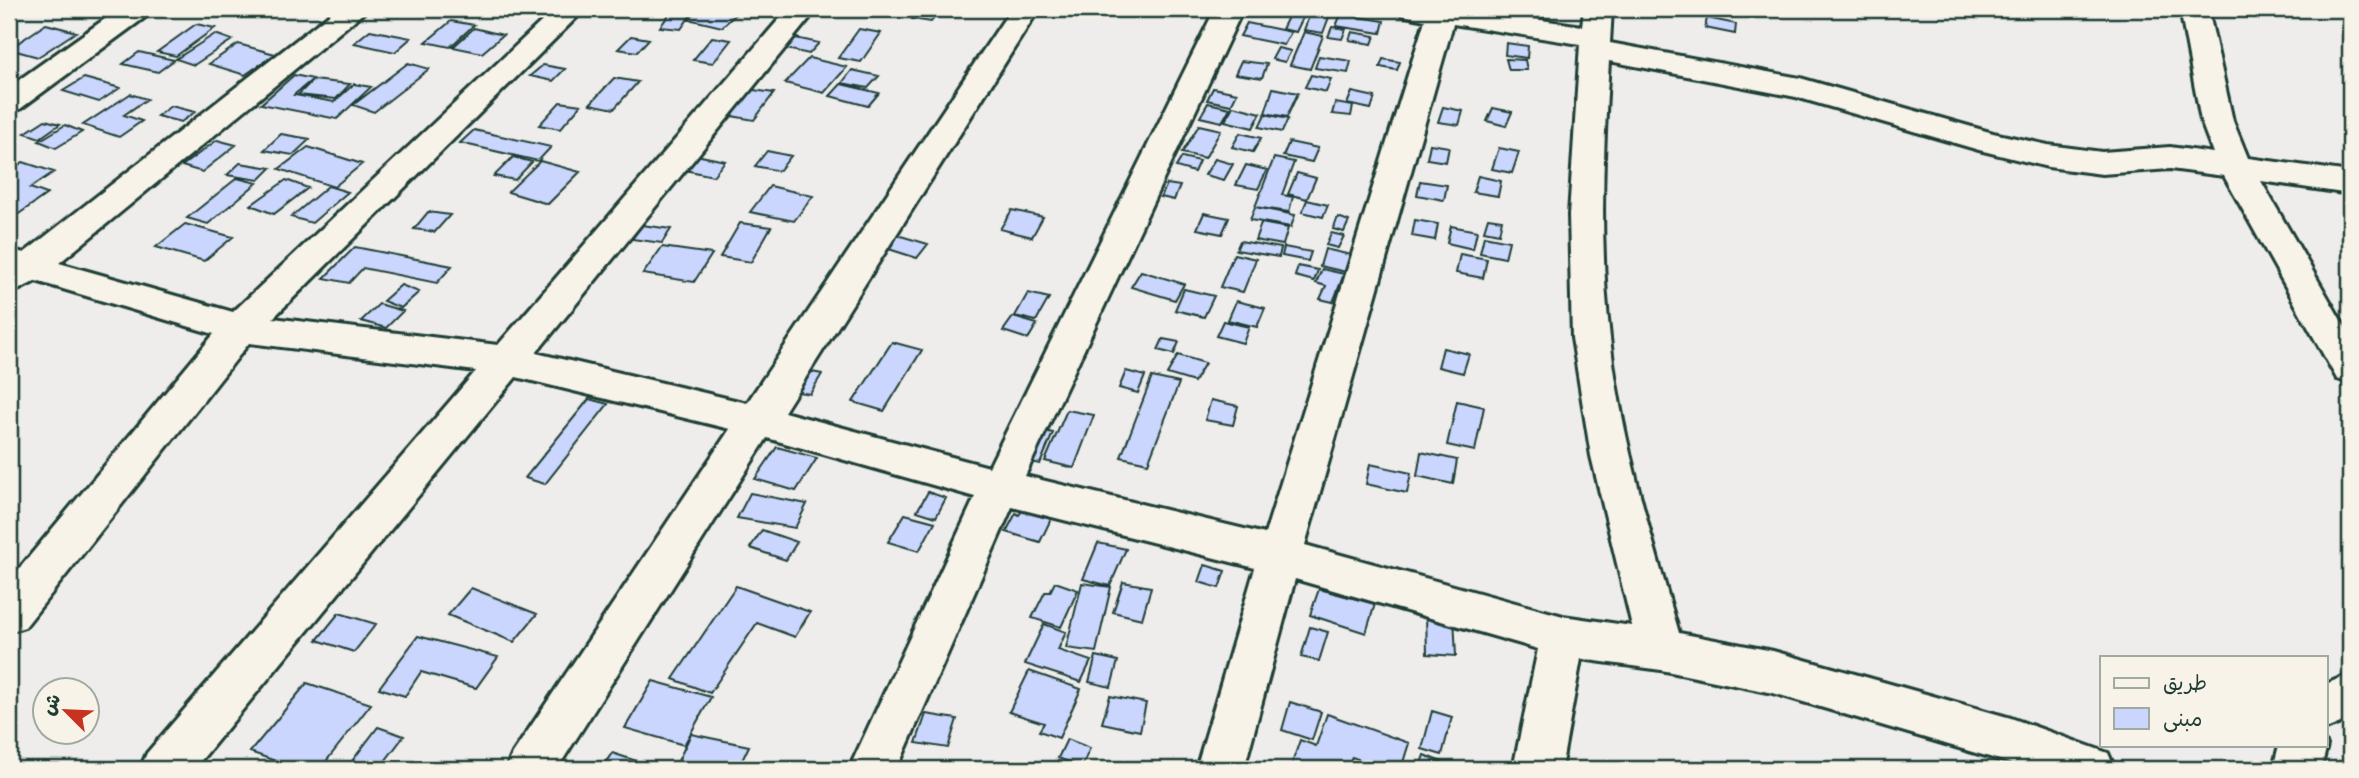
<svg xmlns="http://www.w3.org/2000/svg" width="2359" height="778" viewBox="0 0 2359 778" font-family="'Indie Flower','Playpen Sans Arabic',sans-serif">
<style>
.building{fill:#cad6fd;stroke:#1f3d34;stroke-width:2}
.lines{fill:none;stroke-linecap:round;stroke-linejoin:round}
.street-casing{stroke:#1f3d34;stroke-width:6}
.street{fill:#f7f3e8;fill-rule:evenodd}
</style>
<rect width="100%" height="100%" fill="#eeedec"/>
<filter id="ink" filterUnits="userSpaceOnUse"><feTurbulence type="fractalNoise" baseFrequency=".0143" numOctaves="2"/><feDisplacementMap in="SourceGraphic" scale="14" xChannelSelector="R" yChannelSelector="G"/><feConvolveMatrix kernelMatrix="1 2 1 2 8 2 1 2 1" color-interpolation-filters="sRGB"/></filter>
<g filter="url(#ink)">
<path class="building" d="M673,9H695L681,29L660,27Z
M700,9H721L737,13L722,27L688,19Z
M919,9H941L931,22L912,19Z
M1298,9H1307L1296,32L1282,29L1290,13L1296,14Z
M1312,9H1332L1323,33L1304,30Z
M1341,14L1384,21L1381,33L1336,26Z
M1707,18L1736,24L1735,34L1705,28Z
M451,21L474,25L450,47L426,42Z
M1247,23L1291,32L1284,45L1240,36Z
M46,24L76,32L38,57L9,49Z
M196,24L215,28L176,56L157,52Z
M1332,27L1346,29L1342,39L1328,37Z
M474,28L503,35L482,53L453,47Z
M859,29L881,33L861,62L838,58Z
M370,30L411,38L395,52L354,43Z
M1304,32L1323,36L1310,69L1290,65Z
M1352,32L1375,36L1372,44L1349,40Z
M215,34L232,40L194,65L176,59Z
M631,36L649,39L637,52L618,49Z
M712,37L731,40L713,63L693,60Z
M791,37L819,43L809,54L781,48Z
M1506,43L1528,46L1527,58L1505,55Z
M238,44L275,54L245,75L209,64Z
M1278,48L1291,51L1285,62L1272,59Z
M139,52L174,60L158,72L123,64Z
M1319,56L1351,61L1348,73L1315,68Z
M809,58L847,67L824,93L785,83Z
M1383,59L1400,62L1397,70L1380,67Z
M1506,59L1525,60L1527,70H1509Z
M1241,61L1267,64L1262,78L1235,74Z
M408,63L429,69L374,112L353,105Z
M543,65L565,69L553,81L530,76Z
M852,70L879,76L868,88L842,83Z
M294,75L313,79L294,95L334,102L354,84L371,87L337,119L261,104Z
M1311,75L1331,79L1326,92L1305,87Z
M84,78L120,88L99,102L63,91Z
M614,78L638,82L614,109L590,104Z
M313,80L350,84L336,99L298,95Z
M841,84L879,93L868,106L830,96Z
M1213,88L1237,93L1231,105L1207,100Z
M1273,88L1298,93L1287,117L1265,113Z
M747,89L774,93L754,120L726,115Z
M1352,92L1375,97L1371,109L1347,104Z
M130,94L147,99L124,115L142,121L119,137L83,125Z
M560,102L581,105L560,129L539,125Z
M1208,103L1230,108L1222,122L1200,117Z
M1335,103L1353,106L1351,116L1332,114Z
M171,106L195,112L181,122L157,116Z
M1233,106L1261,113L1253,128L1225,121Z
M1443,107L1463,111L1459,125L1438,122Z
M1493,108L1512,112L1506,126L1487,121Z
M1265,114L1288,119L1282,132L1259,127Z
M45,120L60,124L40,138L25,133Z
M65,125L82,132L56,148L39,141Z
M1199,125L1221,130L1205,158L1182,153Z
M474,130L551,147L538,161L460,143Z
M1240,133L1261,138L1253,152L1232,147Z
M281,134L310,139L293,155L264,150Z
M217,140L236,145L202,172L182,166Z
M1289,142L1318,148L1312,162L1283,156Z
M1430,144L1449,147L1446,162L1427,159Z
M308,147L362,164L334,187L279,169Z
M1499,148L1519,152L1512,173L1492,169Z
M767,151L791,156L779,171L755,166Z
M696,155L725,161L713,176L685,170Z
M513,157L532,162L515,180L494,176Z
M1182,157L1199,161L1194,172L1176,167Z
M1274,158L1294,162L1282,195L1293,197L1289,212L1255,207Z
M1215,159L1233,164L1224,180L1205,175Z
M540,161L580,172L548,204L508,192Z
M23,162L54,172L30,188L47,194L13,218L9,217V171Z
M240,163L271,168L259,180L227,175Z
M1246,165L1267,170L1258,189L1236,185Z
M1297,173L1316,178L1307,199L1288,194Z
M1478,176L1501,181L1498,196L1473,192Z
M237,178L257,183L208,224L187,218Z
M286,180L308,188L274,214L251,205Z
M1420,181L1447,185L1444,200L1417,195Z
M1167,184L1180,186L1174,200L1161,197Z
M328,186L348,192L312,223L291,217Z
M770,186L813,196L794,221L750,212Z
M1307,200L1328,205L1323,217L1302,212Z
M1255,207L1295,215L1291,227L1250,220Z
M1012,210L1043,217L1032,237L1000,229Z
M428,212L450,215L435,232L414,229Z
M1204,213L1229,218L1222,234L1197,229Z
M1338,217L1349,221L1344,232L1333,229Z
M1488,218L1502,220L1499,234L1484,231Z
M1415,220L1438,224L1435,240L1412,236Z
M740,223L771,227L751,262L720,257Z
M1261,223L1288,228L1283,245L1255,240Z
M185,224L233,237L204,261L156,247Z
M642,225L671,229L662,243L632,239Z
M1451,226L1477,231L1473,249L1447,243Z
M887,232L928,244L917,258L876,245Z
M1331,233L1344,236L1338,248L1326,245Z
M1484,236L1509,241L1505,258L1480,253Z
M1240,241L1281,248L1279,257L1236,250Z
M355,247L452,266L437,283L363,268L349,283L324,278Z
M662,247L712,254L694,282L643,274Z
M1284,247L1311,252L1308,261L1282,256Z
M1325,249L1351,255L1346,272L1320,266Z
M1234,254L1256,259L1243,292L1220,287Z
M1460,254L1487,259L1483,278L1456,273Z
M1298,266L1318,270L1314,281L1295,276Z
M1322,269L1344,274L1333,302L1320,299L1326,286L1316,283Z
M1141,271L1184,284L1175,300L1131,287Z
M401,285L419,292L401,308L383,301Z
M1184,289L1214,296L1204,317L1175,310Z
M1028,293L1049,298L1036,321L1015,316Z
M1236,301L1265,308L1257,327L1228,320Z
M379,304L403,311L386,328L361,321Z
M1013,317L1037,324L1028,339L1003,331Z
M1223,321L1249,327L1243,343L1216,336Z
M1163,339L1179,342L1174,354L1158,350Z
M892,342L922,350L884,411L853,402Z
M1443,348L1469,354L1463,373L1438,367Z
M1178,355L1205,363L1194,382L1167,374Z
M797,369L822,374L810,394L785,390Z
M1126,371L1145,376L1138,393L1119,388Z
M1152,377L1179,383L1148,463L1121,457Z
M589,399L608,404L545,484L525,478Z
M1211,400L1238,406L1233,425L1205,420Z
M1457,401L1484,407L1475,451L1447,445Z
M1067,410L1094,415L1074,468L1045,461Z
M1036,429L1053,433L1040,464L1022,460Z
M777,447L817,458L796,491L755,479Z
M1421,452L1457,460L1453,484L1417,476Z
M1370,464L1411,473L1407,493L1366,484Z
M928,492L946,498L936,517L917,511Z
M750,493L807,504L795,528L737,518Z
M1022,511L1051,519L1040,542L1006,532L1016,513L1019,515Z
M905,514L935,522L919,551L888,542Z
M762,530L797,542L786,560L750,548Z
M1098,543L1126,549L1110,586L1083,579Z
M1205,565L1225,571L1219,588L1199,582Z
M1055,582L1078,590L1061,627L1032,618L1045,592H1050Z
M1123,582L1151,587L1142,619L1113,612Z
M1082,583L1111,587L1096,652L1066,648Z
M736,586L810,612L795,637L757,623L710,693L673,679Z
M471,588L537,614L514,642L448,615Z
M1319,589L1375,604L1366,633L1310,615Z
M339,613L376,624L354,652L317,640Z
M1426,615L1454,617L1456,656L1427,654Z
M1044,624L1066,632L1058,650L1091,661L1081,682L1025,664Z
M1310,627L1328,632L1319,661L1301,657Z
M418,636L498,657L476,688L421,672L405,696L379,688Z
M1096,656L1118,661L1111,687L1089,682Z
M1029,671L1081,689L1059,738L1039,731L1044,723L1009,712Z
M653,681L711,697L684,745L625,728Z
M307,683L371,704L320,769H298L250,752Z
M1110,696L1146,703L1140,731L1102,723Z
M1290,702L1321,712L1312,740L1282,730Z
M1432,711L1452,717L1442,755L1422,749Z
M926,714L957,719L948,748L916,743Z
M1327,714L1409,743L1401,769H1386L1352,757L1348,769H1290L1300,740L1316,746Z
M378,727L404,736L379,769H346Z
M691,734L749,746L738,769H695L697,764L678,761Z
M1067,739L1090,748L1082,767L1058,758Z
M612,753L661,769H601Z
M1424,755L1459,769H1419Z"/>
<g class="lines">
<defs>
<path id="street" d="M119,9H152L148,15L20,109L9,112V87Z
M336,9H368L59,263L233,312L555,9H585L273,318L498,345L788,9H817L536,353L747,403L1011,9H1039L784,412L989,467L1215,9H1243L1025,476L1265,534L1425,20L1402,15L1398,9H1468L1582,26L1584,9H1612L1610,43L1800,78L1993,133L2048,145L2102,152L2170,147L2213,153L2201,121L2180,9H2208L2233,121L2248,158L2350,172V194L2261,181L2350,336V383L2337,379L2224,176L2170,169L2102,174L2048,167L1979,150L1796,97L1609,61C1603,153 1599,246 1610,338C1621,438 1651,536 1679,633L1773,651L2011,718L2108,753L2115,769H2030L1773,693L1661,670L1581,659L1561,769H1513L1538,649L1295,579L1244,769H1196L1255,568L1012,507L897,769H849L975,497L767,438L557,769H506L513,753L730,429L516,377L194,769H140L147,753L476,371L249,343L25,627L9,632V581L214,334L36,281L16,291L9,289V249L24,253ZM1453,24L1580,44L1569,215L1572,338L1591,456L1632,626L1563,616L1305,545Z
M2350,674V719L2326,729V684Z
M2326,743L2327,745L2321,769H2273L2279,745Z"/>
</defs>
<use href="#street" class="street-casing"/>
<use href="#street" class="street"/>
</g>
</g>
<rect width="2359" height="778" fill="none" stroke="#f7f3e8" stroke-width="35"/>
<rect x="18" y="18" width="2324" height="743" fill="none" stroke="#1f3d34" stroke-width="2.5" filter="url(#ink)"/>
<rect x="2100" y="656" width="228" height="91" fill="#f7f3e8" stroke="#a1aaa0" stroke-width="2"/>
<rect x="2114" y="678" width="35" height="10" fill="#f7f3e8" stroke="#a1aaa0" stroke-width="2"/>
<text x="2163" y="690" font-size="21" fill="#1f3d34">طريق</text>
<rect x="2114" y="708" width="35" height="21" fill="#cad6fd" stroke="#a1aaa0" stroke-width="2"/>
<text x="2163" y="726" font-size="21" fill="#1f3d34">مبنى</text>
<g transform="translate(66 711) rotate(294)"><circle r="33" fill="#f7f3e8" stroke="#a1aaa0" stroke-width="2"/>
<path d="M0-5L12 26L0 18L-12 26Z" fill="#c8321e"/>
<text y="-10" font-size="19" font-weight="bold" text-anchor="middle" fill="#1f3d34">ش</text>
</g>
</svg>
